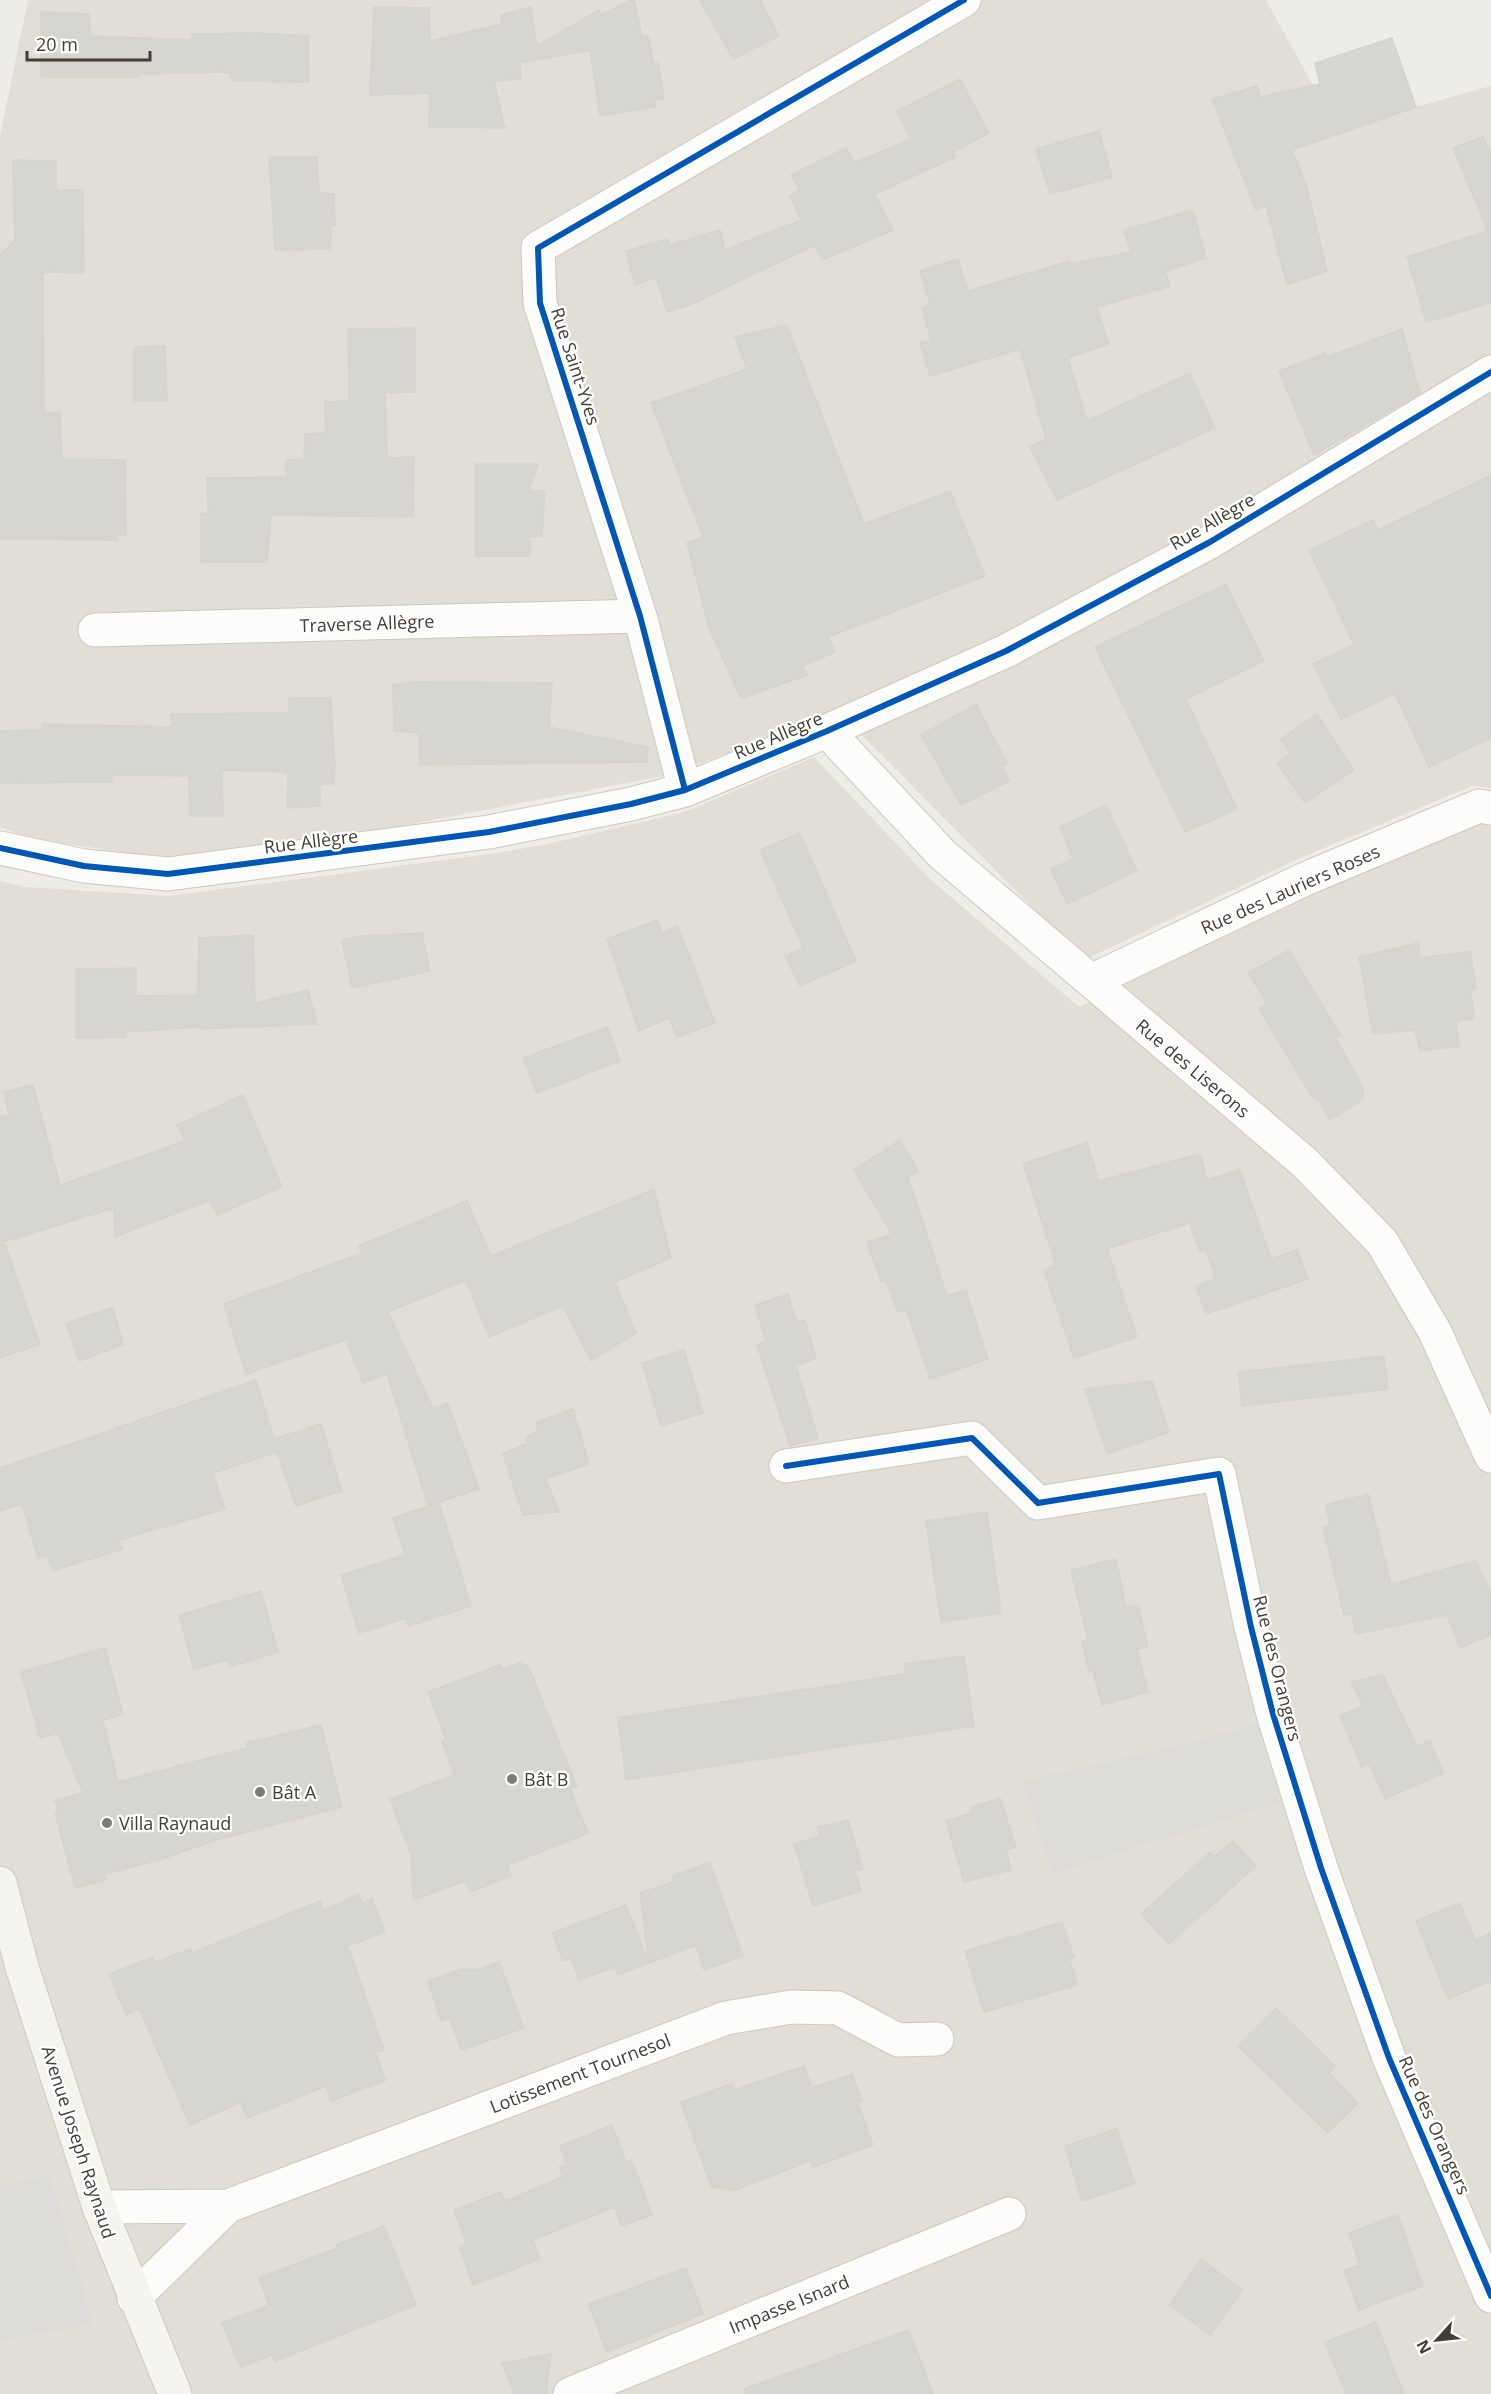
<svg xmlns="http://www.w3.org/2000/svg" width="1491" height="2394" viewBox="0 0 1491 2394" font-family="'Open Sans',sans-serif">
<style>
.residential{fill:#e1ded5}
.parking{fill:#dcdbd7}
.building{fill:#d7d5d0;stroke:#d5d3cd;stroke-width:1.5}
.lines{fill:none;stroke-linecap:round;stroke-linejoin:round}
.street-casing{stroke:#cac8c3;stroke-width:35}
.secondary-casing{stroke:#ccc9be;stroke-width:35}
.street{stroke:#fcfcfb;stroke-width:33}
.secondary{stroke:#f5f4ee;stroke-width:33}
.cycleway-casing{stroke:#fff;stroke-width:10}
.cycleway{stroke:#0057b8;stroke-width:6}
.poi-dot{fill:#7e7b73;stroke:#fff;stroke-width:2}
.labels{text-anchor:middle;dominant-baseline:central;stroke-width:4.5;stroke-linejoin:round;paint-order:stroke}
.street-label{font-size:18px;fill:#423e35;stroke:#fff}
.poi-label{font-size:18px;fill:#423e35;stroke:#fff;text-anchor:start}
</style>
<rect width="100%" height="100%" fill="#edece7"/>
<path class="residential" d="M28,0H1266L1337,129L1491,86V359L1204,529L1000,638L821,718L669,775L337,838L171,859L33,839L0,827V136Z
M1491,383V788L1472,786L1298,859L1084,960L859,732Z
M814,757L930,879L1079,1007L1305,896L1479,823L1491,824V2394H0V881L26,887L169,896L490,854L543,845L685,812Z"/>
<path class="parking" d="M1256,1725L1279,1803L1053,1873L1023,1781L1172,1747Z
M50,2175L93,2324L0,2341V2186Z"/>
<path class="building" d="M631,0H634L642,36H648L654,64L658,63L664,99L655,100L656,107L600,116L590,50L520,63L521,78L494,82L505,128L429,127L430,93L370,95L374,7L429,8L430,41L502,24L501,15L531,7L537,46L599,10L601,15Z
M700,0H760L779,36L733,59Z
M41,12L89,14L90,36L192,40V34L258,33L308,36L309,82L233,81L229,72L139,74V77H41Z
M1392,38L1416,107L1292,150L1306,184L1327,271L1287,285L1266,206L1256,210L1212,99L1257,86L1260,97L1320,84L1315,63Z
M960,79L989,133L953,152L955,157L875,194L893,230L822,260L815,245L692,304L667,312L656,277L635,285L626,251L668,239L670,245L720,230L725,250L801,220L790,196L800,190L791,175L846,148L854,163L911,139L897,111Z
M1099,131L1112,177L1050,194L1036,149Z
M1483,137L1491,155V303L1426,322L1407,257L1488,231L1453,148Z
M269,157H317L319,193L334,194L335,225L331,226L330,249L275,250Z
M13,160L56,161V190H83L84,273L43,272L44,413L60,412L62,459L125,460L126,535H117V540L0,539V255L15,240Z
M1193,210L1206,258L1165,271L1170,286L1097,307L1109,344L1068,358L1087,421L1190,373L1215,428L1057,500L1030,447L1046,439L1020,349L930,376L920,343L931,341L922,307L930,304L920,271L958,259L968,291L1069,261L1070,264L1131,252L1124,230Z
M787,325L864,524L950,491L985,576L828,637L835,652L802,666L808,675L741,698L709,628L687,543L703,537L651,403L747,369L735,337Z
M415,328V392L385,393L387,458L414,457L413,517L271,515L267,562H201V514L208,513L207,478L286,477V460L304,459L305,434L326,433L325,402L349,401L348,329Z
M1402,329L1420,393L1314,455L1279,371L1325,353L1327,357Z
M165,346L167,401H134V347Z
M475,464H538L529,491H545L542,536L530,537V556H475Z
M1491,475V738L1429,767L1395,694L1341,719L1313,664L1354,644L1309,550L1373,520L1378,530Z
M1226,584L1264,661L1186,699L1237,809L1185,832L1095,647Z
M412,682L552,683L549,727L648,747L647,762L419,765V733L394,731L393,685Z
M289,698H331L335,769L333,784H320V806L287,808L288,772L222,770L223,816H190L189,776L112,775V782L0,783V731L42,730V724L172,727L171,714L289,713Z
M976,704L1007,763L1002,767L1009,781L961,805L921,735Z
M1317,714L1354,770L1305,803L1277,763L1290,754L1281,739Z
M1106,805L1137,871L1067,904L1051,869L1073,859L1060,827Z
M800,833L856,961L800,986L785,956L803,948L760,850Z
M657,920L662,933L678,926L715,1023L677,1037L669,1018L639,1031L607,939Z
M422,933L430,971L352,988L342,940L362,936Z
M253,935L255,1003L308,990L317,1024L200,1029V1027L126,1032V1037L76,1038V969L136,968V996L198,995L199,938Z
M1418,943L1420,958L1470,951L1476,989L1471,990L1474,1019L1456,1021L1459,1046L1420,1051L1415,1030L1373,1034L1359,957Z
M1289,950L1341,1036L1335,1037L1363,1087V1099L1330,1120L1318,1099L1312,1097L1259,1009L1267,1003L1248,973Z
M608,1027L620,1061L537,1093L523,1058Z
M33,1085L60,1185L185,1141L177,1125L243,1095L282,1187L217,1215L210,1200L115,1237L114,1208L0,1243V1117L9,1115L4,1092Z
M900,1140L918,1171L908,1177L947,1296L966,1290L988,1359L930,1379L906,1309L898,1312L886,1280L881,1282L867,1242L892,1234L854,1170Z
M1087,1142L1099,1181L1200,1154L1207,1180L1240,1170L1271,1259L1297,1250L1308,1279L1206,1314L1196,1286L1216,1279L1206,1250L1199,1251L1190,1223L1107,1249L1137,1337L1074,1358L1044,1270L1056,1265L1023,1164Z
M654,1189L671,1258L615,1282L636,1333L591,1361L563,1306L489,1337L466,1280L388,1312L433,1408L448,1403L479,1489L439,1502L471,1606L409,1626L406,1618L359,1633L341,1575L405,1555L393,1518L434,1504L428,1506L387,1374L363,1383L346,1340L246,1374L224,1304L362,1253L358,1246L467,1201L491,1256Z
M5,1244L40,1344L0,1358V1245Z
M788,1294L797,1323L805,1320L816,1358L796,1366L818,1438L790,1446L757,1345L766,1341L755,1305Z
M113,1307L123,1345L79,1361L66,1324Z
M684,1350L703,1413L661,1426L642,1363Z
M1384,1356L1388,1389L1242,1406L1238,1372Z
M256,1380L274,1439L321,1424L342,1491L296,1506L277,1452L213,1473L225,1509L119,1540L122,1549L53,1571L47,1555L38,1558L22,1504L0,1511V1468Z
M1152,1381L1169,1432L1107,1454L1085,1389Z
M573,1409L589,1464L546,1479L559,1512L523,1515L503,1454L528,1443L526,1437L538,1431L536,1422Z
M1368,1494L1391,1584L1476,1561L1491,1595V1635L1460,1648L1447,1615L1356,1634L1352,1614L1344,1615L1323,1527L1330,1526L1326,1505Z
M987,1512L1001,1613L941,1622L926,1521Z
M1116,1559L1126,1608L1138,1605L1148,1647L1137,1649L1148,1692L1102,1705L1093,1671L1089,1672L1082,1641L1088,1640L1071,1570Z
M261,1591L278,1652L230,1667L228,1660L194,1669L179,1615Z
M105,1648L123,1714L103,1720L118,1782L247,1748L246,1743L321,1725L342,1807L216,1840L165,1858L105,1874L106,1880L75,1888L55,1812L58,1811L55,1800L83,1793L58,1733L40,1738L21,1672Z
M964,1656L974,1726L626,1780L618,1718L905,1674V1664Z
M522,1662L524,1666L528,1665L577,1787L570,1789L588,1833L507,1865L511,1876L470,1892L466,1881L413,1900L411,1856L390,1799L454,1775L442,1741L446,1740L428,1692L500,1665L502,1669Z
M1383,1675L1417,1747L1430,1740L1443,1773L1385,1799L1369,1763L1362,1767L1340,1716L1363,1706L1351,1682Z
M1000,1798L1016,1847L1006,1850L1011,1870L964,1882L946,1821L972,1813L971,1807Z
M848,1820L863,1869L855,1871L861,1891L813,1906L794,1844L820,1836L818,1827Z
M1233,1841L1256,1866L1169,1944L1141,1914L1210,1852L1214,1857Z
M710,1862L743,1956L704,1970L696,1945L618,1975L615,1967L579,1980L571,1959L563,1961L553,1933L626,1905L649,1963L640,1893L674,1882L672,1876Z
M358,1894L363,1903L372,1899L385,1932L348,1946L384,2050L375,2052L386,2080L331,2101L326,2086L247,2118L241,2102L190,2125L139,2008L126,2015L109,1974L153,1957L155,1962L191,1949L192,1953L320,1901L323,1911Z
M1460,1903L1475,1940L1491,1933V1981L1448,1999L1416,1921Z
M1062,1922L1074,1957L1069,1959L1078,1985L984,2012L965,1951Z
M499,1962L524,2028L461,2050L450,2018L441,2021L428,1981L461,1969L475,1970Z
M1276,2008L1335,2066L1329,2073L1358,2103L1328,2133L1238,2046Z
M804,2066L812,2088L852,2074L862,2101L858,2103L873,2145L813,2167L810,2161L735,2190L711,2187L681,2102L731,2084L734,2090Z
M612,2125L626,2163L632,2160L652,2215L621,2226L615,2207L533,2240L540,2259L473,2285L459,2247L466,2243L454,2210L501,2192L505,2201L563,2177L559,2167L567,2165L560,2146Z
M1117,2129L1135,2184L1082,2201L1065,2146Z
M1398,2215L1423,2286L1359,2310L1344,2270L1360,2265L1349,2233Z
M384,2226L416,2305L275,2361L272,2355L240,2367L222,2323L269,2305L259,2278L337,2248L336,2245Z
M1201,2259L1243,2290L1210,2335L1169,2305Z
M686,2268L703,2314L606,2352L589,2304Z
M1376,2322L1404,2394H1346L1325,2342Z
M909,2330L933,2394H744V2389Z
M551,2354L546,2394H514L502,2363Z"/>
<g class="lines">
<defs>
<path id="street" d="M95,630L640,616
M827,731L942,854L1304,1162L1382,1242L1435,1332L1491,1456
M685,790L640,616L540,303L538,248L964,0
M0,848L84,866L168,874L489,832L631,804L685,790L827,731L1006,651L1210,542L1491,372
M1091,981L1305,879L1479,806L1491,808
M786,1466L972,1438L1038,1503L1219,1474L1251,1627L1273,1714L1321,1868L1389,2058L1491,2296
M99,2207L228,2206L726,2018L791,2007L838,2008L898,2040L937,2039
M134,2298L228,2206
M570,2394L1009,2214"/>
<path id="secondary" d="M0,1883L22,1967L99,2207L175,2394"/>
</defs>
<use href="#street" class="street-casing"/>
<use href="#secondary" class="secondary-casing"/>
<use href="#street" class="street"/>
<use href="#secondary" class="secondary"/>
<defs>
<path id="cycleway" d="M685,790L640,616L540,303L538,248L964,0
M0,848L84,866L168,874L489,832L631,804L685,790L827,731L1006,651L1210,542L1491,372
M786,1466L972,1438L1038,1503L1219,1474L1251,1627L1273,1714L1321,1868L1389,2058L1491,2296"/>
</defs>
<use href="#cycleway" class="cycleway-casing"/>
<use href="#cycleway" class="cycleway"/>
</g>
<g class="poi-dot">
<circle cx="512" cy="1779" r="6"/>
<circle cx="260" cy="1792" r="6"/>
<circle cx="107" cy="1823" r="6"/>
</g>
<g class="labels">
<g class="street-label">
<text transform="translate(576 366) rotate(72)">Rue Saint-Yves</text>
<text transform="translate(1212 521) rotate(-30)">Rue Allègre</text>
<text transform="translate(367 623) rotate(-2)">Traverse Allègre</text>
<text transform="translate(778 735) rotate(-23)">Rue Allègre</text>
<text transform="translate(311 841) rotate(-7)">Rue Allègre</text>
<text transform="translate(1290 889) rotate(-24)">Rue des Lauriers Roses</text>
<text transform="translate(1193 1068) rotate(40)">Rue des Liserons</text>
<text transform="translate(1278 1668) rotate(76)">Rue des Orangers</text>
<text transform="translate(580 2073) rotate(-21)">Lotissement Tournesol</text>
<text transform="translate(1435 2125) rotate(66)">Rue des Orangers</text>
<text transform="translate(79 2142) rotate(72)">Avenue Joseph Raynaud</text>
<text transform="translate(789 2304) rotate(-22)">Impasse Isnard</text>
</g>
<g class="poi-label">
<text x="524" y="1779">Bât B</text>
<text x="272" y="1792">Bât A</text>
<text x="119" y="1823">Villa Raynaud</text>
</g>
</g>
<g transform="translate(1437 2340) rotate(243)" stroke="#ffffff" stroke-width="4.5" paint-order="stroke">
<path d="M0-4.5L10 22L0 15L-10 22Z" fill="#423e35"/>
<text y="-9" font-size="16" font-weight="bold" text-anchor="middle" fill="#423e35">N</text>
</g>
<path d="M27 51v9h123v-9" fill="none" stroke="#423e35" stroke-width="3"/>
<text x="36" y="51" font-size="18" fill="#423e35" stroke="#ffffff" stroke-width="4.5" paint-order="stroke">20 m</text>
</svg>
